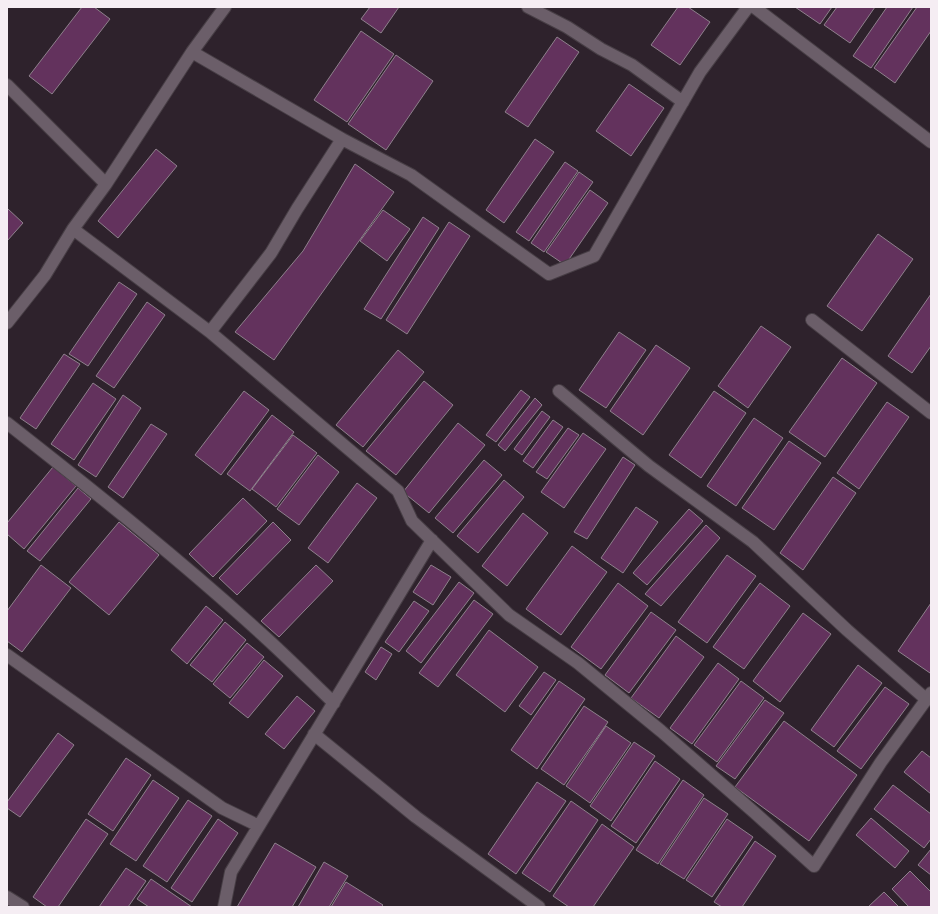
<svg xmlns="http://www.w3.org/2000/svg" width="938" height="914" viewBox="0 0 938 914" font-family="'Fira Sans',sans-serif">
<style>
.building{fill:#63325d;stroke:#8e808c}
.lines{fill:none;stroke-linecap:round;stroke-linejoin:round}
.minor-casing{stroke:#473e45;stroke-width:14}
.minor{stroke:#6b5e69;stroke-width:12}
</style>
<rect width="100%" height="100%" fill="#2e222c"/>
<path class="building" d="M82,7H94L110,19L52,94L29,76Z
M370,7H399L381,33L361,19Z
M678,7H688L710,22L680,65L651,45Z
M795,7H832L820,24Z
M837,7H875L850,43L824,25Z
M887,7H913L871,68L853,56Z
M917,7H931V31L895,83L874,68Z
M361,31L394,54L347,122L314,100Z
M557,37L579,52L528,127L505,112Z
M396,55L433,81L386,150L348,124Z
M629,84L664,108L631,156L596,131Z
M535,139L554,152L504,223L486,210Z
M156,149L177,166L118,238L98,221Z
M565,162L578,171L529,241L516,232Z
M355,164L394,192L274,360L235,332L303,251Z
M579,172L593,182L544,252L531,243Z
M590,190L608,203L565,265L546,252Z
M8,209L23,223L7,241V210Z
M383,210L410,229L387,261L360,241Z
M423,217L439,228L381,319L364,309Z
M449,222L470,236L407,334L386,320Z
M878,234L913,259L862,331L827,306Z
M119,282L137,294L88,366L69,354Z
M931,294V346L912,373L888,356Z
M147,302L165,315L114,388L96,376Z
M761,326L791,347L748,408L718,386Z
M619,332L646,350L606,408L579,390Z
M656,345L690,368L643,435L610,411Z
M398,350L424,372L363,447L336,425Z
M64,354L80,364L36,429L20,418Z
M842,358L877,383L825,457L789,432Z
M424,381L453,405L396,475L366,451Z
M93,383L116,399L74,460L51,444Z
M521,390L530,397L496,442L486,435Z
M244,391L269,410L221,475L195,455Z
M714,391L746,413L701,478L669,455Z
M123,395L141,408L96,477L78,465Z
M535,398L542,405L505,451L498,445Z
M887,402L909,417L859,489L837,473Z
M542,411L550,417L522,455L514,449Z
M272,415L294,432L250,491L227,474Z
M754,418L783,438L736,506L707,486Z
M553,420L563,427L533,468L523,461Z
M458,423L485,445L429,513L403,492Z
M151,424L167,434L123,498L108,487Z
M568,428L579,435L547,479L536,472Z
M583,433L606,449L564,508L541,492Z
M293,435L317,453L276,507L252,489Z
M789,441L821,463L774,530L742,508Z
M318,455L339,472L299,525L277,509Z
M623,457L635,465L587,539L574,532Z
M484,460L502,475L453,533L435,518Z
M53,467L76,486L24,549L7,534V523Z
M833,477L856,493L803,570L780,553Z
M504,480L524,497L478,553L457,536Z
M357,483L377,498L328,563L308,548Z
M78,488L91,499L40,561L27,551Z
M243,498L267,521L213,577L189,554Z
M636,507L658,522L623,573L601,558Z
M689,509L703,521L647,585L633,573Z
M523,513L548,533L507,586L482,566Z
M119,522L159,555L109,615L69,582Z
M273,522L291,540L237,595L219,578Z
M706,525L720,538L661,606L645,594Z
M572,546L607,572L561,635L526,609Z
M727,555L756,576L707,643L678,622Z
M41,565L71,588L22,652L7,641V611Z
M316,565L333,581L279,637L261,621Z
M431,565L451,577L433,605L413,592Z
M459,582L474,593L421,663L406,651Z
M618,583L648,606L601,669L571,647Z
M760,583L790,606L744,669L713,647Z
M474,600L493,614L438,687L419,673Z
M414,601L429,611L399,652L385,642Z
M931,603V671L930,673L898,651Z
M206,606L223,620L187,664L171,650Z
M651,612L676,630L629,693L605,675Z
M803,613L831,634L780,702L753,681Z
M225,622L246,640L212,682L190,665Z
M489,630L538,667L505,712L456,675Z
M676,636L704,657L659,718L631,698Z
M247,643L264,657L230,698L213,684Z
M381,647L392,654L376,680L365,672Z
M264,660L283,676L248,718L229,703Z
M718,663L739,679L692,744L670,728Z
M858,665L882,683L834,747L811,730Z
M544,672L556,680L531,715L519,706Z
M559,681L585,699L537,769L511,750Z
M741,681L764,698L717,762L694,745Z
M885,687L909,704L861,769L837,751Z
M297,696L315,711L284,749L265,734Z
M765,700L784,713L735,779L716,766Z
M584,706L608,722L564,785L541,769Z
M784,721L857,775L809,841L735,787Z
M606,726L631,743L590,803L566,786Z
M58,733L74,745L20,817L7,808V802Z
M634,742L655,756L611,821L590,806Z
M922,751L931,758V794L904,772Z
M126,758L151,775L113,831L88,814Z
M655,761L680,779L636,843L611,826Z
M153,780L179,798L136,861L110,844Z
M683,780L704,795L658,864L636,850Z
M537,782L566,801L516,874L488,854Z
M893,785L931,814V839L924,848L874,809Z
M704,798L728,814L684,879L660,864Z
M188,800L212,816L167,882L143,866Z
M571,801L598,820L550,892L522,873Z
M871,818L909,851L895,868L856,835Z
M86,819L108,834L58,907H47L33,897Z
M218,819L238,833L192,902L171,888Z
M727,819L753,837L712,897L686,880Z
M602,824L634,847L593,907H569L553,896Z
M755,841L776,856L742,907H722L714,902Z
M275,843L316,867L292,907H237Z
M931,849V875L918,865Z
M324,862L348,876L329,907H298Z
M126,868L146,881L128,907H99Z
M910,871L931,892V907H909L892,889Z
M151,879L192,907H149L137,899Z
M346,882L383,905L381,907H331Z
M884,892L899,907H868Z"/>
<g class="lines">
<defs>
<path id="minor" d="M528,7L567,27L601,49L632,65L683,102
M754,7L931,142
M192,52L225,7
M7,85L106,184
M73,229L210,332L398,491L412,521L509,615L578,663L661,731L755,813L814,866L881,762L931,693
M812,320L931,413
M7,323L45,275L73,229L106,184L192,52L342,139L411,175L549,274L594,256L700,72L748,7
M210,332L271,253L297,209L342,139
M559,391L649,466L753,542L847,630L927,700
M7,423C95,492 183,562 266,638C289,659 311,681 334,703
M7,655L222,808L259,826
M314,734L416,817L539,907
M7,897L23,907
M224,907L231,872L432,540"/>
</defs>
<use href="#minor" class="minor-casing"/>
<use href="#minor" class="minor"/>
</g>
<rect width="938" height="914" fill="none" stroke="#f5edf3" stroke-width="16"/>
</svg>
